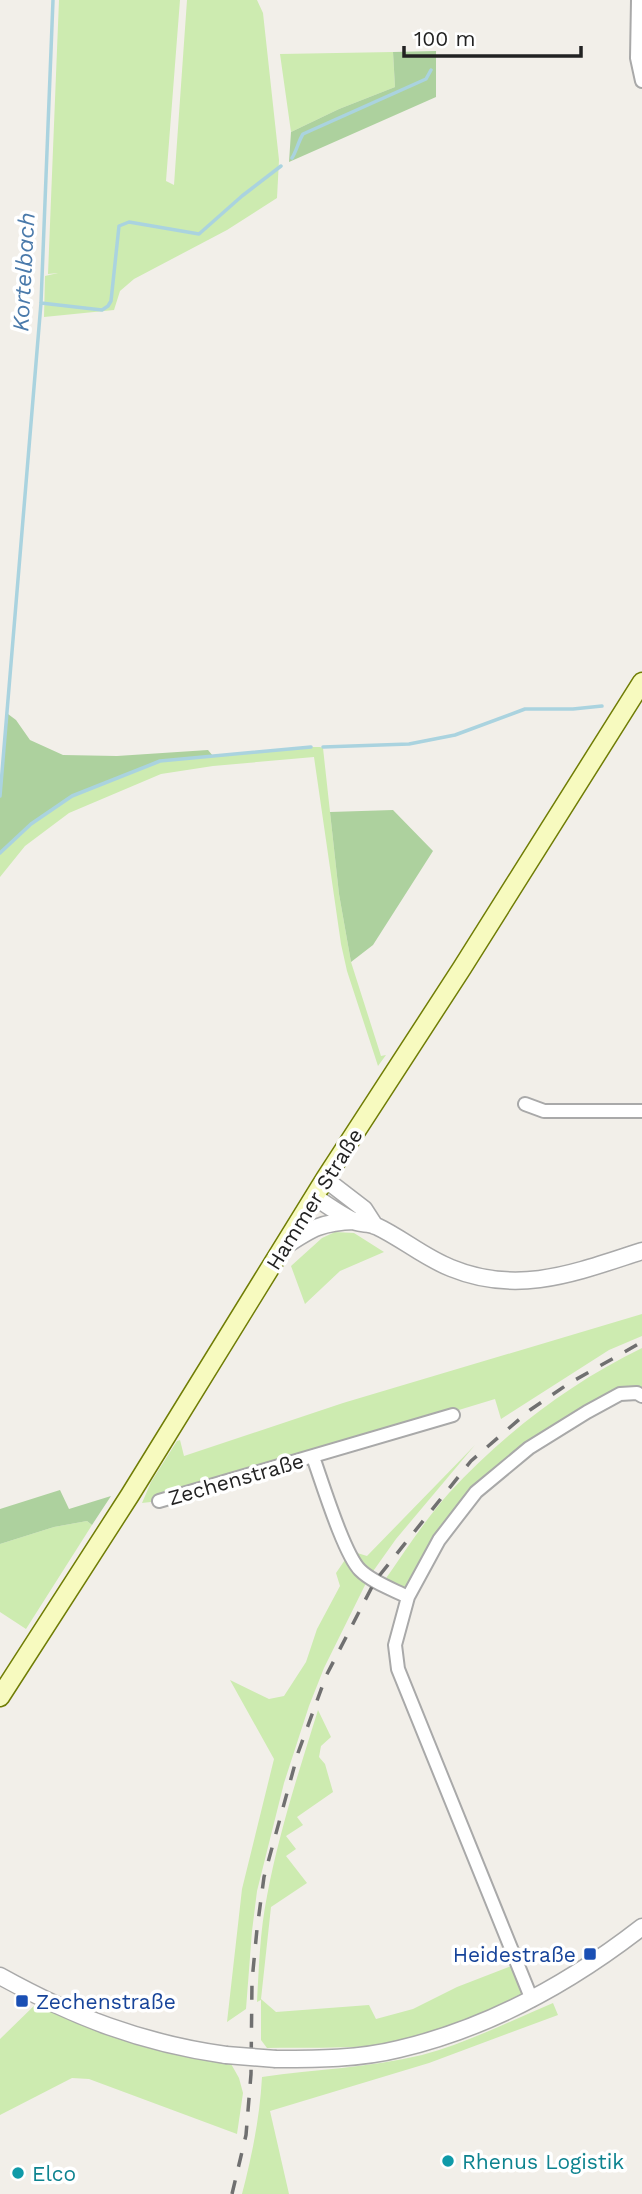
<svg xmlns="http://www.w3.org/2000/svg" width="642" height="2194" viewBox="0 0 642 2194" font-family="'Work Sans',sans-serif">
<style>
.grass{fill:#cdebb0}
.forest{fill:#add19e}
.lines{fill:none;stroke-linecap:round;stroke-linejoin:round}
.stream{stroke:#aad3df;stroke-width:3.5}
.minor-casing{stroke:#a9a9a9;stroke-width:16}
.tertiary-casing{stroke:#a9a9a9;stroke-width:19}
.secondary-casing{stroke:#707d05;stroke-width:21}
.minor{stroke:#fff;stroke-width:12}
.tertiary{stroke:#fff;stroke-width:16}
.secondary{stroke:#f7fabf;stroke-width:18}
.rail{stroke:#707070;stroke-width:3.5;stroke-dasharray:14 14;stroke-linecap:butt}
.tertiary-bridge-casing{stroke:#a9a9a9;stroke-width:19;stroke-linecap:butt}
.tertiary-bridge{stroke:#fff;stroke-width:16}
.transit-dot{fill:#1a4fb4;stroke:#fff;stroke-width:2.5}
.culture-dot{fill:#0f9aa8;stroke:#fff;stroke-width:2.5}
.labels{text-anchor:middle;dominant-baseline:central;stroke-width:7;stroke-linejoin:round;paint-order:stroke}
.street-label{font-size:21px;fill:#222;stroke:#fff}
.transit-label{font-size:21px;fill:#164399;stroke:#fff;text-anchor:end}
.culture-label{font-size:21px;fill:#0d838f;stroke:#fff;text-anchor:start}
.water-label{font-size:23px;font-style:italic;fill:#4a7aab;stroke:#fff}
</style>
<rect width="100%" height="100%" fill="#f2efe9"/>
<path class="grass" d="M59,0H180L166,181L174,185L187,0H257L263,13L279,160L277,198L227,230L134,279L120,291L114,310L44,317L45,276L58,273L48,274Z
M393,52L395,87L339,109L291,132L280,54Z
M320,747L323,748L339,894L351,962L381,1056L386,1055L378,1066L347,971L341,944L314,757L213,766L161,774L69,813L25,846L0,877V853L31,824L72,796L160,761L311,747H323Z
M335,1232L354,1233L384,1252L340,1271L305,1304L291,1266L322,1238Z
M642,1314V1336L609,1350L501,1419L495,1399L159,1501L142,1503L151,1482L177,1441L180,1440L184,1456L343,1403Z
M642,1348V1396L620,1394L529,1448L476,1492L408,1597L382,1584C404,1553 424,1521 449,1493C503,1434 570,1383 642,1348Z
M475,1445L396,1539L369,1577L324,1668L309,1706L284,1783L257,1891L252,1931L246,2009L227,2022L242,1889L274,1759L230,1680L269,1699L284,1696L306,1662L317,1629L340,1586L336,1573L349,1554L354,1552L367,1556Z
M87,1521L92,1525L26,1629L0,1612V1544L54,1527Z
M318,1710L331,1737L321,1746L319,1757L325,1764L333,1792L297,1817L303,1825L286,1836L296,1849L286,1856L307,1883L271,1907L261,1999L276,2012L369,2005L376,2019L413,2009L457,1987L511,1966L522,1987L520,1999C480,2015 439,2034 397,2042C355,2050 310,2047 267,2048L261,2040V2000L257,2002C259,1966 260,1931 267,1896C279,1832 299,1771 318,1710Z
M41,1999L226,2055L239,2078L243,2093L237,2134L89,2079L72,2078L0,2115V2039Z
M553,2003L558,2015L429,2063L270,2111L289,2194H242C252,2156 260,2116 262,2077C315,2069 369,2068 422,2055C467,2043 510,2021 553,2003Z"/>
<path class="forest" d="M436,51V97L289,162L291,132L339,109L395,87L393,52Z
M8,714L16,720L30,740L63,755L117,756L208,750L213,756L160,761L72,796L31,824L0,853V798Z
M393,810L433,851L373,945L351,962L339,894L330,812Z
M60,1490L69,1509L111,1496L92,1525L87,1521L54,1527L0,1544V1509Z"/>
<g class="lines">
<path class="stream" d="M292,158C297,150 298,142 303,134L426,79L431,70
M41,303L102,310L108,306L111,301L119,226L129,222L199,234L242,196L281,166
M323,747L409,744L455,735L525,709H573L602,706
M0,796L41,303L53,0
M0,853L31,824L72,796L160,761L311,747"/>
<defs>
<path id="minor" d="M638,0L637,58L642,81
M525,1104L544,1111H642
M313,1457C322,1482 344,1554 360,1570C372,1582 392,1589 408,1597L439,1540L476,1492L529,1448L587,1412L620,1394L637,1393L642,1396
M159,1501L453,1415
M408,1597L395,1645L398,1669L532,2000"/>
<path id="tertiary" d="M325,1179L364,1209L375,1226
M315,1197C327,1205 342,1216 356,1222C362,1224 370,1223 376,1226C402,1238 423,1257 451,1268C519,1296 577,1272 642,1251
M285,1246C312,1228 322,1222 355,1221
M0,1976C74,2017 141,2043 226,2055
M276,2059C317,2059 359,2059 399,2049C489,2028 570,1983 642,1927"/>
<path id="secondary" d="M0,1697L130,1495L325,1179L462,968L642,682"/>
</defs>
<use href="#minor" class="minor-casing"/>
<use href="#tertiary" class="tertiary-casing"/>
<use href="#secondary" class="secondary-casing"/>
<use href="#minor" class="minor"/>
<use href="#tertiary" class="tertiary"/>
<use href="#secondary" class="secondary"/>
<path class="rail" d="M232,2194L246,2135L251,2074L252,1981L257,1929L264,1877L298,1753L326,1676L375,1581L471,1461L530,1410L568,1384L642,1342"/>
<defs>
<path id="tertiary-bridge" d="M226,2055L276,2059"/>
</defs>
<use href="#tertiary-bridge" class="tertiary-bridge-casing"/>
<use href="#tertiary-bridge" class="tertiary-bridge"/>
</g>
<g class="transit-dot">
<rect x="583" y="1947" width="14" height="14" rx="3.5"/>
<rect x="15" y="1994" width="14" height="14" rx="3.5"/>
</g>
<g class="culture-dot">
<circle cx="448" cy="2161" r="7"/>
<circle cx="18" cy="2173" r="7"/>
</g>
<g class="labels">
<g class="street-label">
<text transform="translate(314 1199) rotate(-58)">Hammer Straße</text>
<text transform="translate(236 1479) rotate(-16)">Zechenstraße</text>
</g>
<g class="transit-label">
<text x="576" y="1954">Heidestraße</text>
<text x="36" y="2001" text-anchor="start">Zechenstraße</text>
</g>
<g class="culture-label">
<text x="462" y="2161">Rhenus Logistik</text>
<text x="32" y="2173">Elco</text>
</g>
<g class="water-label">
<text transform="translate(24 272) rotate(-87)">Kortelbach</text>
</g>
</g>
<path d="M404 46v10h177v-10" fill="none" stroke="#222222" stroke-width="3.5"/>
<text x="414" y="46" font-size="21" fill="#222222" stroke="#ffffff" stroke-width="5" paint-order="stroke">100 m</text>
</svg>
